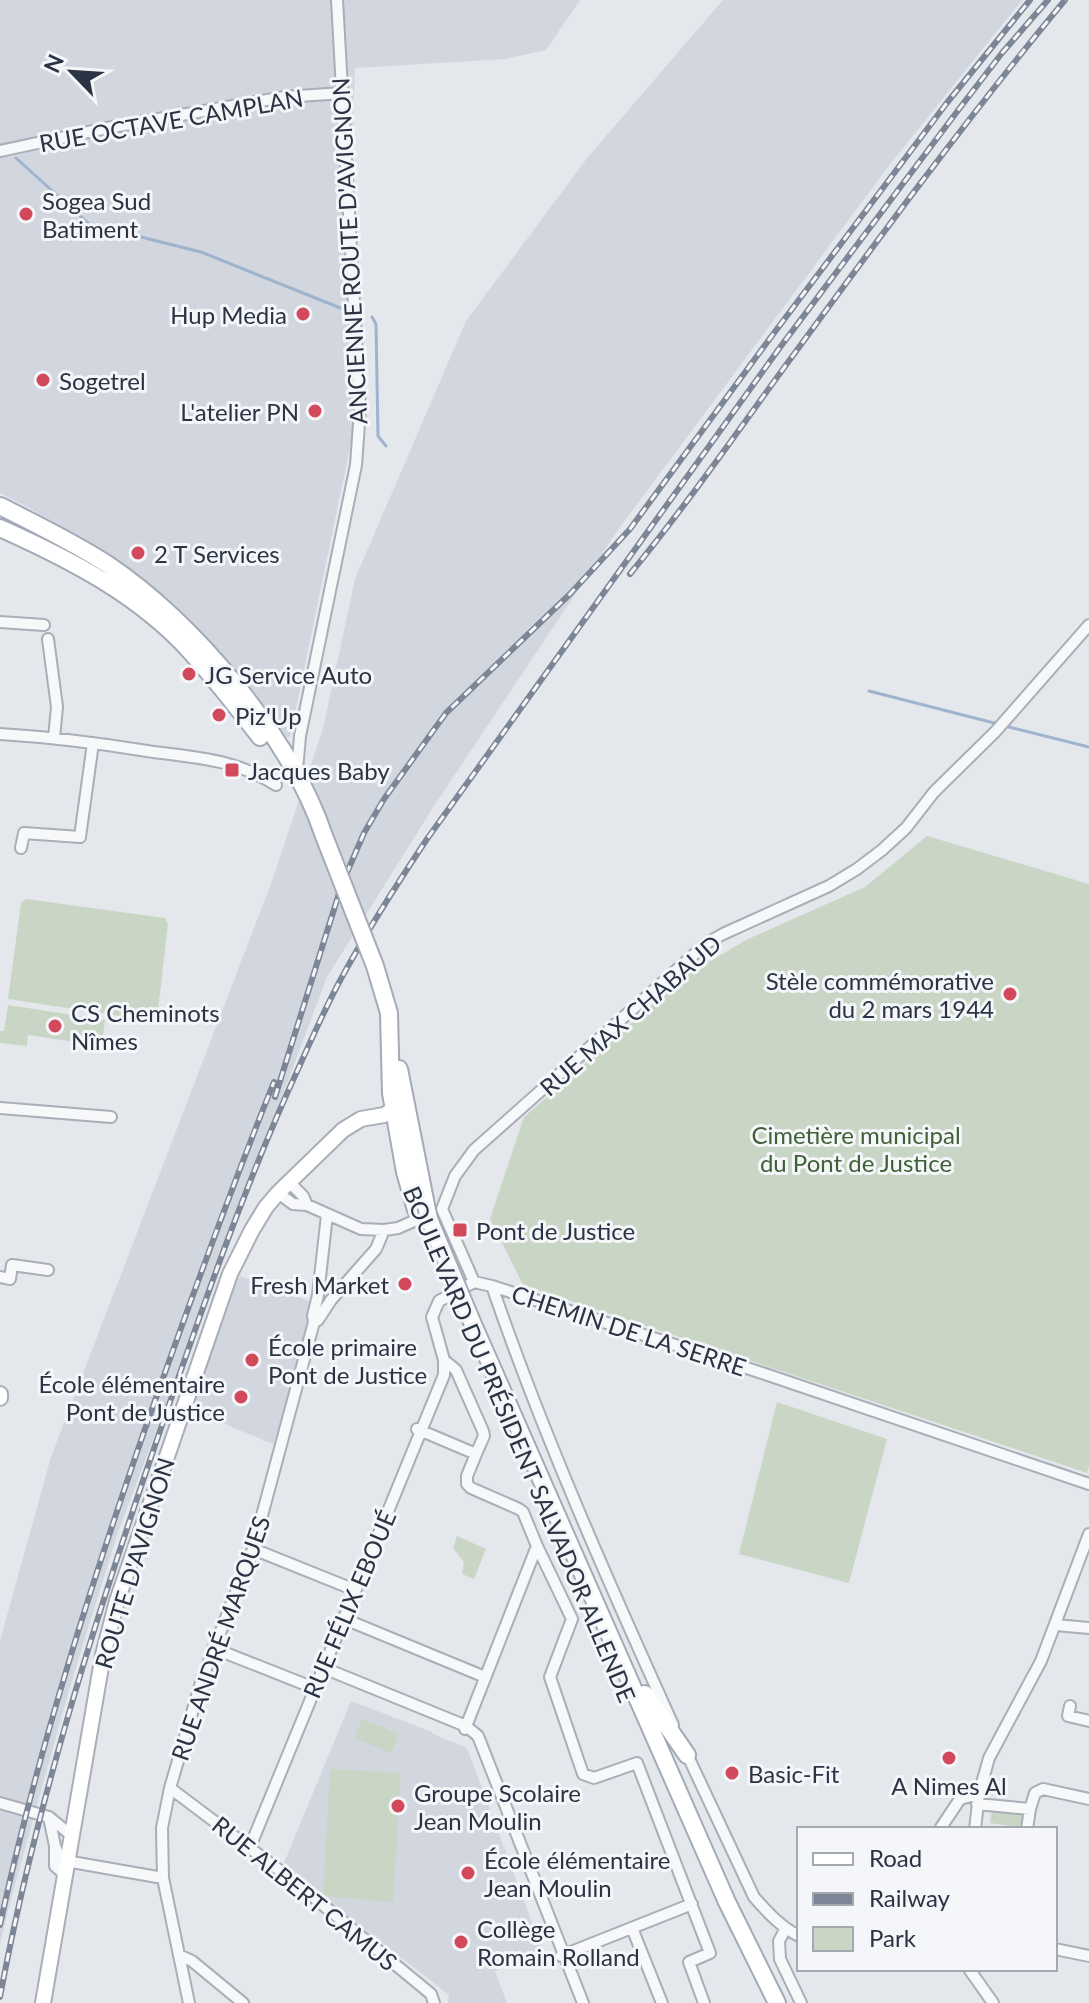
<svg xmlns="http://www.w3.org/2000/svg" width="1089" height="2003" viewBox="0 0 1089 2003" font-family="Lato,sans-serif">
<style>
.built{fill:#d2d6de}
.green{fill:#c9d6c5}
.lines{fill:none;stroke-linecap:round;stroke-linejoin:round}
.stream{stroke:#9fb4cc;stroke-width:3}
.street-casing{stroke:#a9aeb7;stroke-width:14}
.secondary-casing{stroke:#a9aeb7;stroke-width:18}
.primary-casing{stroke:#a3abb8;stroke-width:20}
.street{stroke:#f7f8fa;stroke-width:10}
.secondary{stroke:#fff;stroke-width:14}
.primary{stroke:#fff;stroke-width:16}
.rail-casing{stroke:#7d8696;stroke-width:6}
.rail{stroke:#f4f6f9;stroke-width:3;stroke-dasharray:9;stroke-linecap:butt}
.primary-bridge-casing{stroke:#a3abb8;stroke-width:20;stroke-linecap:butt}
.primary-bridge{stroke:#fff;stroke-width:16}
.poi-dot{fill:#d1495b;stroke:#f4f6f9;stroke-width:3}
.labels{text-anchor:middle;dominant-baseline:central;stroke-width:6;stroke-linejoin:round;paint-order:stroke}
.street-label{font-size:24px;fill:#2b3445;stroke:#f4f6f9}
.poi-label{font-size:24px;fill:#2b3445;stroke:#f4f6f9;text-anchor:start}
.park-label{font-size:24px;fill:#3f6138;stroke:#f4f6f9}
</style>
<rect width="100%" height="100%" fill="#e4e7ec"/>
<path class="built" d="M0,0H580L546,50L505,59L355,68L347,318L358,409L290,737H282L253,690L124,566L33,510L0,493Z
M723,0H1022L891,163L620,527L434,806L327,977L117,1535L69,1690L8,1910L0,1945V1641L51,1457L272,881L323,729L355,579L466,321L588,157Z
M240,1276L312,1302L281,1422L273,1444L191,1410L207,1359L234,1288Z
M351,1701L432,1732L433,1734L467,1748L543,1952L495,1971L507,2003H448L449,1995L320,1894L284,1863Z"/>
<path class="green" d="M927,836L1089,884V1465L1087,1473L523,1285L490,1219L524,1117L685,976L748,939L865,887Z
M26,899L165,918L168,924L157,1019L153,1021L8,999L21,903Z
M8,1005L105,1020L102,1046L28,1035L27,1046L0,1043V1031H4Z
M777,1402L887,1439L849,1583L739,1554Z
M457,1536L486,1549L474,1579L462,1574L464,1562L453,1548Z
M362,1719L399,1734L391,1753L354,1738Z
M330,1769L401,1773L393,1902L323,1896Z
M992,1810L1024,1814L1023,1828L990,1823Z"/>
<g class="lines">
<path class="stream" d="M16,158L89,224L201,252L343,309
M372,317L376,324L378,436L386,446
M869,691L998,724
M1005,726L1089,747"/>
<defs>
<path id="street" d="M0,151L107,128L284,97L343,93
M0,622L44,625
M48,639L57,707L54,738
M0,734C49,737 98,743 147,751C195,758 233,758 276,785
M297,771L300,736L356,465L360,410L337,0
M21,848L24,833L80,837L93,743
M0,1108L111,1117
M289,1182L303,1196L307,1205
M278,1193L293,1204L307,1205L361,1229L384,1230L398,1228L432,1213
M442,1209L455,1176L474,1150L707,943L723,934L829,886L857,869L882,850L906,828L934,792L995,732L1089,625
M442,1209L474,1282
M0,1277L10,1279L12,1265L48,1270
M474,1282L492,1286L762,1373L1089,1484
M492,1286C543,1435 608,1581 673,1725
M314,1322L318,1320L331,1300L376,1249L384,1230
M444,1360L456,1370L483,1431L484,1436L476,1454
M417,1429L476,1454L467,1476V1484L471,1488L519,1509L523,1512L537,1546L465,1729
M537,1546L572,1619L550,1677L583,1774L594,1778L637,1763L710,1953L689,1962L704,2003
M253,1549L355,1590
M342,1618L485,1677
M1056,1625L1089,1628
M213,1648L314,1688
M321,1672L331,1671L466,1726L478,1736L583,2003
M1070,1706L1068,1716L1089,1721
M685,1750L754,1897C768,1913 781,1927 799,1936
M170,1788L295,1882L431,1994L434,2003
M0,1803L49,1817L71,1835
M977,1804L1030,1809
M49,1817L55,1846V1866L64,1874
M940,1829L960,1799L979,1794
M975,1829L979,1794L989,1758L1041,1661L1089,1534
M1027,1829L1030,1809L1035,1793L1043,1789L1089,1799
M55,1846L59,1855L66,1861L163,1878
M250,1847L444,1375V1360L432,1317L439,1301L474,1282
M632,1928L662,2003
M786,1928L779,1941L780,1959L801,2003
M1055,1949L1089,1956
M179,1955L192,1961L243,2003
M561,1956L692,1904
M969,1969L993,2003
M189,2003L163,1878L162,1828L170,1788L202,1679L253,1549L314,1322L313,1316L318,1295L327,1215"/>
<path id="secondary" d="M0,1394V1398
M43,2003L103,1655L117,1601L230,1274L252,1230L266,1207L278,1193L343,1130L361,1119L384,1115L394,1109"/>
<path id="primary" d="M0,506C36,524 73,542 107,564C193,622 291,737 324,836
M0,528C69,559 138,594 190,651C215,679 238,708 260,737
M389,1013L391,1093L405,1172L416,1210
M399,1069L426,1205
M472,1322L727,1902L777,2003
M645,1694L687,1755"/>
</defs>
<use href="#street" class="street-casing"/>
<use href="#secondary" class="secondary-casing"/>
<use href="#primary" class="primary-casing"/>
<use href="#street" class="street"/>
<use href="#secondary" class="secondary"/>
<use href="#primary" class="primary"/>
<defs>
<path id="rail" d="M630,574C685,507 735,435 786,365C876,242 967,118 1065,0
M275,1097L342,884L364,833L384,799L446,713L570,594L630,529L771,337L946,104L1030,0
M0,1925C36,1757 89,1591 145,1429C186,1313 228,1196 274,1082
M0,1997C36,1803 97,1614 161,1428C203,1306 245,1184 299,1067C313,1036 326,1006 342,977C368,929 397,884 427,839L781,346L956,113L1002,53L1048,0"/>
</defs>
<use href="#rail" class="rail-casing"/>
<use href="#rail" class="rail"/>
<defs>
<path id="primary-bridge" d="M324,836L375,966L389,1013
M426,1205L429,1219L472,1322"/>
</defs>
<use href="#primary-bridge" class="primary-bridge-casing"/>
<use href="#primary-bridge" class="primary-bridge"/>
</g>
<g class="poi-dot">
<circle cx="26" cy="214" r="8"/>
<circle cx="303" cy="314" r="8"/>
<circle cx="43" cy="380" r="8"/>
<circle cx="315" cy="411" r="8"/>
<circle cx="138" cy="553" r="8"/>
<circle cx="189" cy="674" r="8"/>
<circle cx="219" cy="715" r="8"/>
<rect x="224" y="762" width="16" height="16" rx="4"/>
<circle cx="1010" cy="994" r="8"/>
<circle cx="55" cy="1026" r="8"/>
<rect x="452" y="1222" width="16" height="16" rx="4"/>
<circle cx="405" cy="1284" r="8"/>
<circle cx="252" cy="1360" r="8"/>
<circle cx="241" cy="1397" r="8"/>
<circle cx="949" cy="1758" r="8"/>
<circle cx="732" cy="1773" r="8"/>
<circle cx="398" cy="1806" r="8"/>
<circle cx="468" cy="1873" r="8"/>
<circle cx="461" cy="1942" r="8"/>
</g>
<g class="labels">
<g class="street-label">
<text transform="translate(171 120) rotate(-10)">RUE OCTAVE CAMPLAN</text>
<text transform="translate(349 251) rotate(-93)">ANCIENNE ROUTE D'AVIGNON</text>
<text transform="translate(630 1015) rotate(-41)">RUE MAX CHABAUD</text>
<text transform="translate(629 1330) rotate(18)">CHEMIN DE LA SERRE</text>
<text transform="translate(520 1444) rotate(67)">BOULEVARD DU PRÉSIDENT SALVADOR ALLENDE</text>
<text transform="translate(134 1563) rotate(-73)">ROUTE D'AVIGNON</text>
<text transform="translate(349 1604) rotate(-67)">RUE FÉLIX EBOUÉ</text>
<text transform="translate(220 1638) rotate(-71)">RUE ANDRÉ MARQUES</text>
<text transform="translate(305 1893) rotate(39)">RUE ALBERT CAMUS</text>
</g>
<g class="poi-label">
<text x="42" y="200">Sogea Sud<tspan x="42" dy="28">Batiment</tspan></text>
<text x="287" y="314" text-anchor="end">Hup Media</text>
<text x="59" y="380">Sogetrel</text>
<text x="299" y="411" text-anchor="end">L'atelier PN</text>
<text x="154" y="553">2 T Services</text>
<text x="205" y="674">JG Service Auto</text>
<text x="235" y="715">Piz'Up</text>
<text x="248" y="770">Jacques Baby</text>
<text x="994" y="980" text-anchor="end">Stèle commémorative<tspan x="994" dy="28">du 2 mars 1944</tspan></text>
<text x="71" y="1012">CS Cheminots<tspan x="71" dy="28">Nîmes</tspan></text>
<text x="476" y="1230">Pont de Justice</text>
<text x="389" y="1284" text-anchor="end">Fresh Market</text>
<text x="268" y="1346">École primaire<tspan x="268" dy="28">Pont de Justice</tspan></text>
<text x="225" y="1383" text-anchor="end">École élémentaire<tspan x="225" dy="28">Pont de Justice</tspan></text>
<text x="748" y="1773">Basic-Fit</text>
<text x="949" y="1785" text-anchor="middle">A Nimes Al</text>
<text x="414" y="1792">Groupe Scolaire<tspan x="414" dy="28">Jean Moulin</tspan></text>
<text x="484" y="1859">École élémentaire<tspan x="484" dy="28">Jean Moulin</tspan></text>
<text x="477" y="1928">Collège<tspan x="477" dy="28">Romain Rolland</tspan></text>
</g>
<g class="park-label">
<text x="856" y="1134">Cimetière municipal<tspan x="856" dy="28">du Pont de Justice</tspan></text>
</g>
</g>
<rect x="797" y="1827" width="260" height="144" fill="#f4f6f9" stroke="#a4a8b1" stroke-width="2"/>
<rect x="813" y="1853" width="40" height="12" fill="#ffffff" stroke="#a4a8b1" stroke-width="2"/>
<text x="869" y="1867" font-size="24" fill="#2b3445">Road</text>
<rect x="813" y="1893" width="40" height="12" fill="#7d8696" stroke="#a4a8b1" stroke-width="2"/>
<text x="869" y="1907" font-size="24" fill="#2b3445">Railway</text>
<rect x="813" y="1927" width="40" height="24" fill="#c9d6c5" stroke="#a4a8b1" stroke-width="2"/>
<text x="869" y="1947" font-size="24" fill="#2b3445">Park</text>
<g transform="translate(72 72) rotate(295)" stroke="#f4f6f9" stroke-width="6" paint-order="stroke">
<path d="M0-6L14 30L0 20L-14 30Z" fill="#2b3445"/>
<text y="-12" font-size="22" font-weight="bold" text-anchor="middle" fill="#2b3445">N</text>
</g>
</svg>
